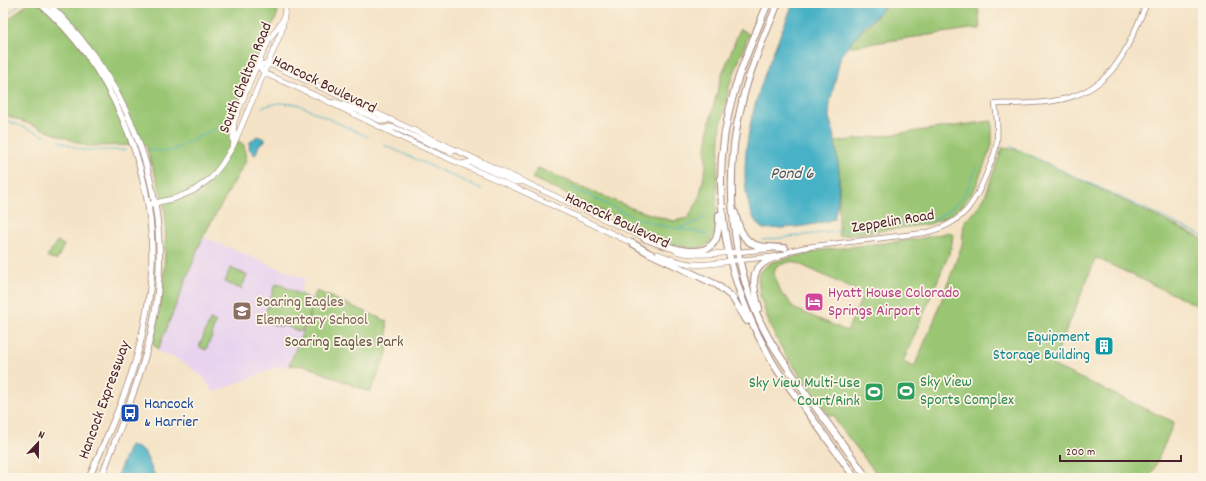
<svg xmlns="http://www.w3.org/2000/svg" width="1206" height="481" viewBox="0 0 1206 481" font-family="Dekko,sans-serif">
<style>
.built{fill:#e7d2ef}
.green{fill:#9ac673;stroke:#72724f;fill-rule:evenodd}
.water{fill:#47b1c6;stroke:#486878}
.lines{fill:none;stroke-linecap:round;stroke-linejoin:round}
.stream{stroke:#47b1c6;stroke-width:1}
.tertiary-casing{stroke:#9f8178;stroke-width:6}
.secondary-casing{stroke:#9f8178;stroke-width:6}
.primary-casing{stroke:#9f8178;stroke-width:7}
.trunk-casing{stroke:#9f8178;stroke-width:8}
.tertiary{stroke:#fff;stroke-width:4.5}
.secondary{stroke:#fff;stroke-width:5}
.primary{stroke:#fff;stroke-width:5.5}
.trunk{stroke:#fff;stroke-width:6}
.labels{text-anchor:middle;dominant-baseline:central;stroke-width:3.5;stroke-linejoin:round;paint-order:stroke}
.street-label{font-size:16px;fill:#4a1f2b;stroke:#fcf5e5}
.hotel-label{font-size:16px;fill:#b23c85;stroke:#fcf5e5;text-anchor:start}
.education-label{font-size:16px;fill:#785e54;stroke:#fcf5e5;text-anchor:start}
.culture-label{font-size:16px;fill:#0d838f;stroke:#fcf5e5;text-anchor:end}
.park-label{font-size:16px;fill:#625141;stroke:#fcf5e5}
.leisure-label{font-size:16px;fill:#27864d;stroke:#fcf5e5;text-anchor:start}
.transit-label{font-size:16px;fill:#164399;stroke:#fcf5e5;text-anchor:start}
.water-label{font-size:17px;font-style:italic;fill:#495969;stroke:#fcf5e5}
</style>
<rect width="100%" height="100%" fill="#fcf5e5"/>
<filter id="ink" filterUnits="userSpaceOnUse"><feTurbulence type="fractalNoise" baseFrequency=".025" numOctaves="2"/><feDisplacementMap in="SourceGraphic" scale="8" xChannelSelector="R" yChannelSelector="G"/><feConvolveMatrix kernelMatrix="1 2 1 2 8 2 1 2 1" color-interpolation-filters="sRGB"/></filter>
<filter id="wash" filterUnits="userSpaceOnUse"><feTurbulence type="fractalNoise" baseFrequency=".012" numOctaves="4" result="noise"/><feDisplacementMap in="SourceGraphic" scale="16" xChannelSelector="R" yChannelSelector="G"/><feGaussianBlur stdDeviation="0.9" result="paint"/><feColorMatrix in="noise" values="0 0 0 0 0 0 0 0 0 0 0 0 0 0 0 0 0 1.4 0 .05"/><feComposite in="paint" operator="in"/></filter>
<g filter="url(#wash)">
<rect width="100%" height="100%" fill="#f4e3c6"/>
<path class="built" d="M203,237L307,280L302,283L301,291L305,296L314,298L315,302L289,365L275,368L215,392H214L203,377L189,366L179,360L157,351Z"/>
<path class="green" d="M28,3H122L125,4L127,3H280L276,18L260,49L225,132L244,145L246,161L203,237L158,350L153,344C160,312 165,279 165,246C166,235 166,224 165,213C162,189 151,168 146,145L87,146L3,114V24Z
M886,3H978L980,29H970L847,47L887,5Z
M740,29L749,34L729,87L721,125L717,179L716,227C712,252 696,249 676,246L532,178L538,168L634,209L673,221L688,218L699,199L706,166V148L710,121L720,80Z
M992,121V146L975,188L963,205L949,216L930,224L839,236V172L835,142Z
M1002,148L1019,150L1203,239V308L1096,258L1052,365L1174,422L1154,469L1149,478H880L835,420V415L830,416L786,356L770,326L760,296L758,275L760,271L772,262L823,250L918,239L950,232L953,235L951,249L903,362L914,367L933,323L962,245L964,222L974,213L986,194ZM793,261L855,290L863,295L847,331L793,308L787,298L782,295L774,274L776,266Z
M57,241L64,245L57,260L47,257Z
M230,268L247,275L241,289L225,282Z
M279,284L314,301L313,307L315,302L313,296L317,291L387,321L388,342L387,353L371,391H367L306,366L289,365L313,307L301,332L285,326H279L272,324L263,319L275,285Z
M210,320L216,322L212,332L213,333L206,350L199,347Z"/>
<path class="water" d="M794,3H887L879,13L867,24L841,55L830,103L829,117L834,133L839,172L838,202L834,219C811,227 787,228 763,229C755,224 752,215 749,206C746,195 745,184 745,173C745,114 770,60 792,6Z
M257,136L265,139V141L259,145L256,154L254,155L249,148L250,142Z
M130,445L144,451L156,478H116Z"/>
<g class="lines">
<path class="stream" d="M3,19L21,3
M262,107L278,103L297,104L368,137
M3,119L45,136
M59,141L82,150H125
M384,145L482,189
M1010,146L1203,236
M149,150L167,152L173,150L226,123
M571,187L633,217L659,225L707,234
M680,228L692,224L705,217
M763,240L933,220C959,206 966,195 976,168"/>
</g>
</g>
<g filter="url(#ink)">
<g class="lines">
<defs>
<path id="tertiary" d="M739,252L770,249
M730,261L780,256L793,250L807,247L924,233C962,225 975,204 988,170C992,161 996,151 997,141C998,128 997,117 995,104C1045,103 1092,106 1122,56C1132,39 1139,21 1147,3"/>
<path id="secondary" d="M258,64H268L275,66L647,239
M258,64L264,73L321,98L411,142L518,189L634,244
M334,102L353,108L379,120L385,121L389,119
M384,129L388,127L395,128L438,147L451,152
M233,141L234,121L253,74L269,40L283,20
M462,164L470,162L515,182H521
M151,204L176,198L193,191L211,178L222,164L233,146L282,30L286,3
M676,251C697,257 717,253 739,252
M658,254C687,266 699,267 730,261"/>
<path id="primary" d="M39,3C110,63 153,166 152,258C152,288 146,319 139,348C128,392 107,436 89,478
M48,3C136,88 177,209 152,329C141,380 119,429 101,478"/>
<path id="trunk" d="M768,3C757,30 745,57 736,85C707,178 721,270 768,354C777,372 790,388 802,404C820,429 837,453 855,478
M778,3C765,35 750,68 742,102C723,177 730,269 768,337C782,361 798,383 814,405C832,429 850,454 867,478
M735,213C743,247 753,247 785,248
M644,238C662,245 704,263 716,239C719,232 719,223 719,215
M632,243L649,253L717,285L732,297L747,321
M759,308C751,281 749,264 780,256"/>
</defs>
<use href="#tertiary" class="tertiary-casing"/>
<use href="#secondary" class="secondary-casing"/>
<use href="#primary" class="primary-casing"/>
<use href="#trunk" class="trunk-casing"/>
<use href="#tertiary" class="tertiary"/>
<use href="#secondary" class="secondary"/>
<use href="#primary" class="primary"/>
<use href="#trunk" class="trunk"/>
</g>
</g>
<defs>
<symbol id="hotel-square" viewBox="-11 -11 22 22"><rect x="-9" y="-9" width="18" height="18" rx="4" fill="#d1479c" stroke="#fcf5e5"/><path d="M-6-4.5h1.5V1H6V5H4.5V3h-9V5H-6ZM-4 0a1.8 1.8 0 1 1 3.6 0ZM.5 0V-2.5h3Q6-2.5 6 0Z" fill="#fff"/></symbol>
<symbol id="school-square" viewBox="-11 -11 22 22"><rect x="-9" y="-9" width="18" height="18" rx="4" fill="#8d6e63" stroke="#fcf5e5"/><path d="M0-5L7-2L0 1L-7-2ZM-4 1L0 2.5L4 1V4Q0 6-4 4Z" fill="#fff"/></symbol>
<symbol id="building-square" viewBox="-11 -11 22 22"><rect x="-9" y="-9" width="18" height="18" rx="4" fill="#0f9aa8" stroke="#fcf5e5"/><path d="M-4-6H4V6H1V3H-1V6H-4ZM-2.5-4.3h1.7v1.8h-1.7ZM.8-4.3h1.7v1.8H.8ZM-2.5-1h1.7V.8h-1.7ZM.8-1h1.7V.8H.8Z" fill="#fff"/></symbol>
<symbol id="stadium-square" viewBox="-11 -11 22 22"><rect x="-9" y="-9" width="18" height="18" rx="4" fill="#2e9e5b" stroke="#fcf5e5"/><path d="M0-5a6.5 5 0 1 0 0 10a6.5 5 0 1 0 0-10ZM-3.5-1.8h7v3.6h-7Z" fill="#fff"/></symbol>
<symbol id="bus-square" viewBox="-11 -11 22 22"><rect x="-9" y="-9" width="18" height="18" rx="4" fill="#1a4fb4" stroke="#fcf5e5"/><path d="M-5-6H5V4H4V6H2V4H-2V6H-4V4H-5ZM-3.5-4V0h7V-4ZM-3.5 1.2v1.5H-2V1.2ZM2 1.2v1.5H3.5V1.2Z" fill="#fff"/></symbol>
</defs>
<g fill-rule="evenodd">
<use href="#hotel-square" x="803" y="291" width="22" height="22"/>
<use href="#school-square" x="231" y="300" width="22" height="22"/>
<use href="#building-square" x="1093" y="335" width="22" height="22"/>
<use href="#stadium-square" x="895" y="380" width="22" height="22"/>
<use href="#stadium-square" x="863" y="381" width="22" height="22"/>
<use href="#bus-square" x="119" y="402" width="22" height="22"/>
</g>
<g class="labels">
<g class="street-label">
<text transform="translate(246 78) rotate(-68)">South Chelton Road</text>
<text transform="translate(324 85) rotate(26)">Hancock Boulevard</text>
<text transform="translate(617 221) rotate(25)">Hancock Boulevard</text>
<text transform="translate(893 222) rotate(-9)">Zeppelin Road</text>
<text transform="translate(105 400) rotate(-70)">Hancock Expressway</text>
</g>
<g class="hotel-label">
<text x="828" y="293">Hyatt House Colorado<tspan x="828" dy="18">Springs Airport</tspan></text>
</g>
<g class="education-label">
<text x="256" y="302">Soaring Eagles<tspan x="256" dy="18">Elementary School</tspan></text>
</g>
<g class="culture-label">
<text x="1090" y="337">Equipment<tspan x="1090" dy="18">Storage Building</tspan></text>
</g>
<g class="park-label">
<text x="344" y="342">Soaring Eagles Park</text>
</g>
<g class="leisure-label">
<text x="920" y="382">Sky View<tspan x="920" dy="18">Sports Complex</tspan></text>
<text x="860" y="383" text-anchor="end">Sky View Multi-Use<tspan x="860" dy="18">Court/Rink</tspan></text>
</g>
<g class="transit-label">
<text x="144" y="404">Hancock<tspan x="144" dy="18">&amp; Harrier</tspan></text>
</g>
<g class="water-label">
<text x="792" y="175">Pond 6</text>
</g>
</g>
<rect width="1206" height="481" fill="none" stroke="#fcf5e5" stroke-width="16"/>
<g transform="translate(38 443) rotate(22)" stroke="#fcf5e5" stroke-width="3" paint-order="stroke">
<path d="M0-3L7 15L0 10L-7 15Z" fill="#4a1f2b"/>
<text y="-6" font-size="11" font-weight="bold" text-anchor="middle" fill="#4a1f2b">N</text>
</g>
<path d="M1060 455v6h121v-6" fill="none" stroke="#4a1f2b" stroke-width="2"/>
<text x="1066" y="455" font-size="12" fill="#4a1f2b" stroke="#fcf5e5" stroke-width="3" paint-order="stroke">200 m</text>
</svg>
